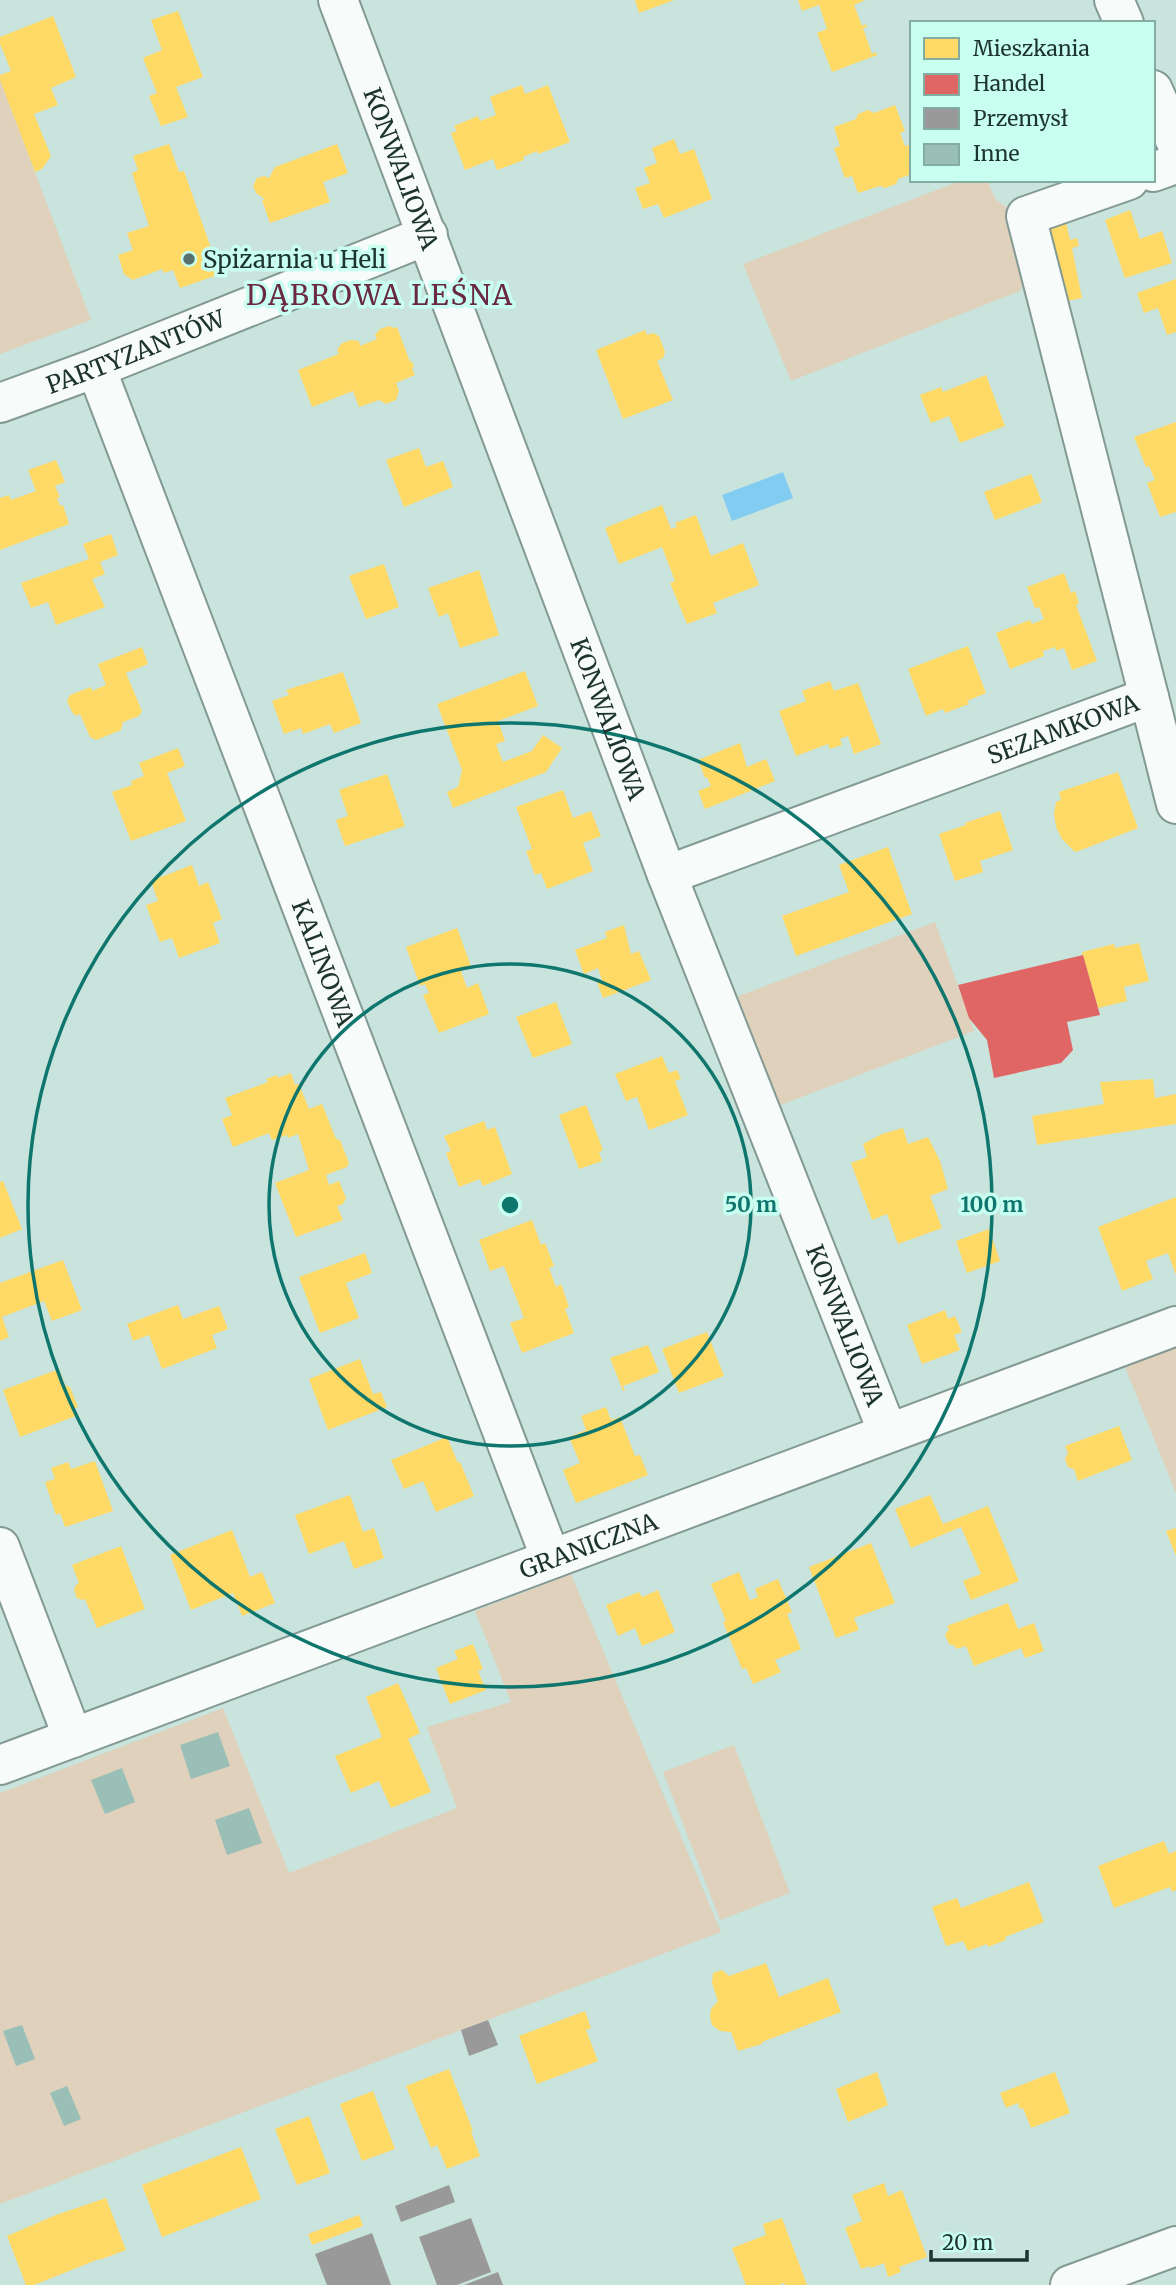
<svg xmlns="http://www.w3.org/2000/svg" width="1176" height="2285" viewBox="0 0 1176 2285" font-family="Merriweather,serif">
<style>
.green{fill:#dfd1bb}
.water{fill:#82ccf1}
.homes{fill:#ffd966}
.shops{fill:#e06666}
.industry{fill:#999}
.building{fill:#9abfb7}
.lines{fill:none;stroke-linecap:round;stroke-linejoin:round}
.minor-casing{stroke:#839993;stroke-width:42}
.minor{stroke:#f7fbfa;stroke-width:38}
.ring{fill:none;stroke:#0f766e;stroke-width:3.5}
.poi-dot{fill:#59716b;stroke:#c8fff0;stroke-width:2.5}
.labels{text-anchor:middle;dominant-baseline:central;stroke-width:7;stroke-linejoin:round;paint-order:stroke}
.street-label{font-size:24px;fill:#1d332e;stroke:#c8fff0}
.poi-label{font-size:24px;fill:#1d332e;stroke:#c8fff0;text-anchor:start}
.quarter-label{font-size:28px;letter-spacing:2px;fill:#6a2844;stroke:#c8fff0}
.centre{fill:#0f766e;stroke:#c8fff0;stroke-width:3.5}
.ring-label{font-size:21px;text-anchor:middle;font-weight:bold;fill:#0f766e;stroke:#c8fff0;stroke-width:7;stroke-linejoin:round;paint-order:stroke}
</style>
<rect width="100%" height="100%" fill="#c8e4dd"/>
<path class="green" d="M0,80L91,320L0,354Z
M963,180H987L996,200L1011,210L1027,272L1020,291L791,381L743,264Z
M935,922L974,1031L778,1106L736,997Z
M1176,1342V1493L1123,1362Z
M571,1574L721,1932L0,2204V1793L223,1708L289,1873L457,1808L427,1727L511,1702L475,1611Z
M734,1745L790,1893L720,1920L663,1772Z"/>
<path class="water" d="M783,472L793,498L732,521L722,495Z"/>
<path class="homes" d="M635,0H674L639,13Z
M798,0H865L854,5L862,26L866,24L867,27L863,28L872,54L876,52L877,55L832,72L817,33L827,29L819,5L802,11Z
M178,11L203,77L176,87L188,117L161,126L149,96L157,93L143,58L162,50L151,20Z
M53,16L76,77L51,88L58,105L34,114L51,156L42,169L35,172L0,80V75L11,71L0,44V37Z
M522,85L525,94L548,85L570,142L538,154L537,151L523,157L524,160L497,170L493,159L465,170L451,133L457,131L454,126L478,116L480,121L496,115L490,97Z
M895,105L905,131L900,133L905,146L910,145L912,150V174L898,179L896,184L885,188L880,186L858,193L852,176L845,178L834,148L840,146L834,127L856,119L858,114L868,110L874,113Z
M674,139L680,154L694,149L712,199L664,218L658,204L643,209L635,188L650,183L644,168L657,163L652,148Z
M169,144L179,172L184,171L220,274L180,288L173,270L164,273L162,269L133,280L124,274L118,255L133,250L127,233L149,226L132,173L138,170L133,156Z
M337,144L348,173L323,182L330,202L270,223L262,200L265,199L256,193L253,186L257,178L264,176L269,178L275,167Z
M1130,210L1140,239L1162,231L1172,263L1125,278L1105,220Z
M1066,223L1070,240L1077,238L1079,246L1072,248L1082,298L1062,302L1046,227Z
M1176,279V332L1167,335L1158,308L1144,313L1137,293Z
M389,326L394,328L397,327L410,362L412,361L414,367L412,368L415,375L396,383L399,391L396,400L386,404L379,400L359,407L353,391L312,407L298,370L339,354L337,350L342,343L351,340L359,341L360,346L377,339L375,335L380,329Z
M645,330L647,335L653,333L659,336L665,352L663,358L657,361L673,400L623,419L596,350Z
M986,375L1005,426L960,443L949,416L931,423L920,395L941,387L943,392Z
M1176,422V512L1160,517L1147,483L1155,480L1149,466L1146,467L1134,437Z
M419,448L426,467L443,461L453,487L404,507L386,460Z
M56,460L65,482L55,486L60,497L57,498L60,506L63,505L69,524L0,550V498L9,495L11,500L36,491L28,470Z
M1031,474L1042,502L995,520L984,492Z
M662,505L671,529L677,527L675,523L696,515L711,556L743,543L759,585L713,603L717,613L687,624L670,583L675,581L662,547L619,564L605,528Z
M111,534L118,555L100,562L105,574L92,579L105,607L56,625L48,602L31,608L21,583L89,559L83,544Z
M384,564L399,607L366,619L349,576Z
M479,570L499,635L460,648L448,613L439,617L428,588Z
M1064,573L1071,593L1075,591L1079,603L1076,605L1097,661L1072,670L1064,648L1056,651L1055,647L1043,651L1044,656L1010,669L996,633L1030,620L1032,624L1044,619L1039,607L1035,608L1027,587Z
M968,646L986,693L967,701L969,704L945,713L943,709L926,716L908,669Z
M142,647L148,664L126,673L142,711L139,716L123,722L121,730L96,740L90,737L80,714L76,716L72,712L67,701L70,695L91,687L92,691L106,685L98,664Z
M525,671L538,706L498,721L505,741L496,744L503,762L532,751L543,735L562,748L546,772L453,808L447,792L458,787L462,770L437,704Z
M343,672L361,723L334,733L330,724L303,734L301,728L284,734L272,701L289,695L286,690Z
M830,681L834,691L858,683L881,744L854,754L848,736L840,739L842,745L830,749L828,744L796,756L779,711L806,701L802,691Z
M740,743L747,767L766,759L775,781L705,809L698,791L711,786L707,777L705,778L698,760Z
M178,748L185,766L167,773L186,821L131,841L112,792L132,785L131,781L144,776L139,763Z
M1118,772L1138,828L1076,852L1073,850L1062,839L1056,827L1054,813L1056,802L1061,800L1059,792Z
M387,774L405,826L345,846L336,820L348,816L339,790Z
M563,790L573,818L591,811L601,836L583,843L593,871L547,889L541,873L535,875L526,851L532,849L516,807Z
M1000,811L1013,850L980,861L983,872L955,881L939,834L966,825L965,823Z
M888,847L912,914L796,956L782,916L849,892L839,865Z
M192,865L199,886L208,882L222,919L213,923L220,943L179,958L172,938L160,942L146,905L158,901L151,881Z
M624,925L631,954L639,951L651,980L603,998L597,982L602,980L598,968L584,974L575,950L607,938L605,932Z
M457,928L471,966L461,971L467,988L478,983L489,1014L439,1033L423,995L429,993L425,984L420,986L406,947Z
M1139,943L1149,981L1124,987L1127,1001L1098,1008L1082,952L1114,944L1115,948Z
M556,1002L572,1044L533,1058L516,1017Z
M662,1056L669,1073L677,1070L681,1079L675,1081L688,1115L649,1130L637,1097L626,1101L615,1074Z
M291,1073L295,1085L299,1084L309,1109L322,1104L336,1139L340,1140L349,1163L347,1167L326,1175L329,1185L339,1181L346,1198L343,1204L337,1206L343,1220L296,1237L275,1183L309,1170L298,1134L288,1138L287,1135L272,1140L269,1133L233,1147L222,1119L232,1115L225,1098L268,1082L266,1079L277,1075L278,1078Z
M1153,1079L1155,1098L1176,1094V1124L1037,1145L1032,1116L1104,1104L1100,1082Z
M586,1105L603,1150L599,1152L602,1161L579,1169L559,1115Z
M484,1121L487,1130L495,1127L512,1174L483,1186L480,1179L459,1187L446,1153L451,1151L444,1136Z
M903,1128L908,1144L928,1137L940,1161L948,1189L930,1196L942,1228L898,1244L887,1214L872,1220L851,1163L867,1157L863,1144L882,1134Z
M3,1181L22,1229L0,1238V1182Z
M1176,1197V1275L1168,1253L1146,1261L1153,1279L1122,1291L1098,1227Z
M532,1220L541,1245L545,1243L554,1266L549,1268L556,1287L561,1284L569,1307L565,1309L574,1333L522,1353L510,1323L524,1318L504,1266L490,1271L479,1240Z
M989,1229L1000,1261L967,1273L956,1241Z
M365,1253L372,1273L346,1283L359,1318L320,1333L299,1277Z
M63,1260L82,1310L52,1321L44,1301L2,1317L9,1337L0,1341V1283Z
M178,1305L183,1319L219,1306L228,1329L212,1335L217,1348L162,1369L149,1335L133,1341L127,1324Z
M945,1310L948,1319L955,1316L962,1332L954,1335L960,1350L922,1364L907,1325Z
M707,1332L724,1376L679,1393L662,1349Z
M648,1345L659,1372L623,1386L625,1391H623L610,1358Z
M360,1359L373,1394L381,1392L387,1407L328,1430L309,1379Z
M59,1369L65,1385L70,1387L78,1407L74,1409L76,1416L20,1437L3,1390Z
M606,1407L611,1420L620,1417L635,1456L640,1455L648,1475L576,1503L563,1470L580,1463L569,1437L586,1430L581,1416Z
M1119,1426L1132,1460L1078,1481L1074,1469L1068,1467L1065,1459L1068,1453L1065,1446Z
M447,1437L458,1463L460,1462L474,1496L436,1512L423,1481L404,1489L391,1460Z
M95,1461L113,1511L65,1527L60,1513L56,1515L45,1482L55,1479L51,1468L68,1462L71,1469Z
M350,1495L363,1532L374,1528L384,1558L354,1569L344,1541L309,1554L295,1515Z
M930,1495L943,1524L988,1506L1019,1581L971,1600L963,1581L981,1574L961,1527L911,1548L895,1509Z
M1176,1528V1556L1166,1531Z
M232,1530L250,1577L262,1572L275,1603L242,1616L233,1593L191,1610L170,1555Z
M871,1543L895,1603L854,1618L859,1630L836,1638L809,1567Z
M121,1546L145,1609L97,1628L85,1599L82,1600L77,1598L74,1590L76,1585L79,1583L72,1565Z
M739,1572L750,1600L758,1597L755,1589L778,1579L792,1612L787,1614L801,1649L775,1660L781,1672L753,1684L746,1668L742,1669L723,1622L726,1621L711,1584Z
M658,1590L675,1632L642,1646L635,1628L618,1636L606,1605L639,1592L642,1597Z
M1008,1603L1018,1629L1034,1623L1044,1651L1025,1658L1021,1648L974,1666L966,1646L956,1649L955,1646L949,1644L945,1635L949,1629L947,1626Z
M473,1644L483,1669L478,1671L486,1690L450,1704L436,1668L458,1659L454,1651Z
M398,1683L420,1733L408,1739L431,1792L391,1808L379,1781L351,1793L335,1756L382,1737L366,1697Z
M1164,1841L1169,1854L1176,1851V1890L1172,1892L1170,1887L1114,1908L1098,1866Z
M1029,1882L1044,1922L1005,1937L1006,1940L988,1947L987,1944L968,1951L963,1941L946,1946L932,1907L957,1898L961,1908Z
M766,1963L779,1997L828,1978L841,2012L762,2042V2044L738,2051L731,2032L720,2031L712,2025L710,2017L711,2009L718,2001L712,1983L713,1973L722,1970L729,1976Z
M585,2011L591,2028L586,2030L598,2061L537,2084L519,2036Z
M449,2069L473,2131L471,2132L480,2156L447,2169L437,2145L431,2148L406,2086Z
M877,2072L888,2105L848,2122L836,2089Z
M1055,2072L1070,2113L1031,2128L1023,2108L1020,2109L1018,2103L1006,2108L1000,2093Z
M373,2091L395,2149L362,2161L340,2104Z
M309,2116L330,2173L297,2185L275,2129Z
M241,2147L261,2199L162,2237L142,2185Z
M884,2183L888,2196L902,2190L927,2257L899,2267L901,2272L888,2277L884,2263L871,2268L870,2266L861,2269L845,2228L862,2221L852,2195Z
M106,2198L126,2250L99,2260V2259L34,2285H26L7,2236L56,2215Z
M359,2215L363,2226L312,2245L308,2234Z
M782,2218L807,2285H785L784,2283L779,2285H746L732,2248L766,2235L763,2224Z"/>
<path class="shops" d="M1083,955L1100,1015L1067,1022L1073,1050L1061,1063L994,1078L987,1040L969,1018L958,985Z"/>
<path class="industry" d="M488,2020L498,2045L469,2056L461,2030Z
M449,2185L455,2202L401,2222L395,2206Z
M471,2218L491,2272L457,2285H437L419,2237Z
M372,2233L391,2285H327L315,2254Z
M498,2272L503,2285H464Z"/>
<path class="building" d="M218,1732L230,1766L191,1779L180,1745Z
M122,1768L135,1802L105,1814L91,1780Z
M249,1808L262,1843L227,1855L215,1820Z
M22,2025L35,2059L16,2066L3,2031Z
M67,2086L81,2119L64,2126L50,2093Z"/>
<g class="lines">
<defs>
<g id="minor">
<path id="s1" d="M338,0L667,875L888,1433"/>
<path d="M1114,0L1124,23"/>
<path d="M1153,90L1176,142"/>
<path d="M1153,172L1176,164"/>
<path id="s2" d="M96,368L551,1559"/>
<path id="s3" d="M0,403L96,368L428,235"/>
<path d="M1149,697L1176,804"/>
<path id="s4" d="M667,875L1149,697L1026,216L1129,180"/>
<path d="M0,1547L73,1738"/>
<path id="s5" d="M0,1765L1176,1326"/>
<path d="M1070,2285L1176,2246"/>
</g>
</defs>
<use href="#minor" class="minor-casing"/>
<use href="#minor" class="minor"/>
</g>
<g class="ring">
<circle cx="510" cy="1205" r="241"/>
<circle cx="510" cy="1205" r="482"/>
</g>
<circle class="poi-dot" cx="189" cy="259" r="7"/>
<g class="labels">
<g class="street-label">
<text stroke="none"><textPath href="#s1" startOffset="180">KONWALIOWA</textPath></text>
<text stroke="none"><textPath href="#s3" startOffset="145">PARTYZANTÓW</textPath></text>
<text stroke="none"><textPath href="#s1" startOffset="768">KONWALIOWA</textPath></text>
<text stroke="none"><textPath href="#s4" startOffset="422">SEZAMKOWA</textPath></text>
<text stroke="none"><textPath href="#s2" startOffset="637">KALINOWA</textPath></text>
<text stroke="none"><textPath href="#s1" startOffset="1419">KONWALIOWA</textPath></text>
<text stroke="none"><textPath href="#s5" startOffset="628">GRANICZNA</textPath></text>
</g>
<g class="poi-label">
<text x="203" y="259">Spiżarnia u Heli</text>
</g>
<g class="quarter-label">
<text x="380" y="295">DĄBROWA LEŚNA</text>
</g>
</g>
<circle cx="510" cy="1205" r="10" class="centre"/>
<g class="ring-label">
<text x="751" y="1212">50 m</text>
<text x="992" y="1212">100 m</text>
</g>
<rect x="910" y="21" width="245" height="161" fill="#c8fff0" stroke="#84ada2" stroke-width="2"/>
<rect x="924" y="38" width="35" height="21" fill="#ffd966" stroke="#84ada2" stroke-width="2"/>
<text x="973" y="56" font-size="21" fill="#1d332e">Mieszkania</text>
<rect x="924" y="74" width="35" height="21" fill="#e06666" stroke="#84ada2" stroke-width="2"/>
<text x="973" y="91" font-size="21" fill="#1d332e">Handel</text>
<rect x="924" y="108" width="35" height="21" fill="#999999" stroke="#84ada2" stroke-width="2"/>
<text x="973" y="126" font-size="21" fill="#1d332e">Przemysł</text>
<rect x="924" y="144" width="35" height="21" fill="#9abfb7" stroke="#84ada2" stroke-width="2"/>
<text x="973" y="161" font-size="21" fill="#1d332e">Inne</text>
<path d="M931 2250v10h96v-10" fill="none" stroke="#1d332e" stroke-width="3.5"/>
<text x="942" y="2250" font-size="21" fill="#1d332e" stroke="#c8fff0" stroke-width="5" paint-order="stroke">20 m</text>
</svg>
